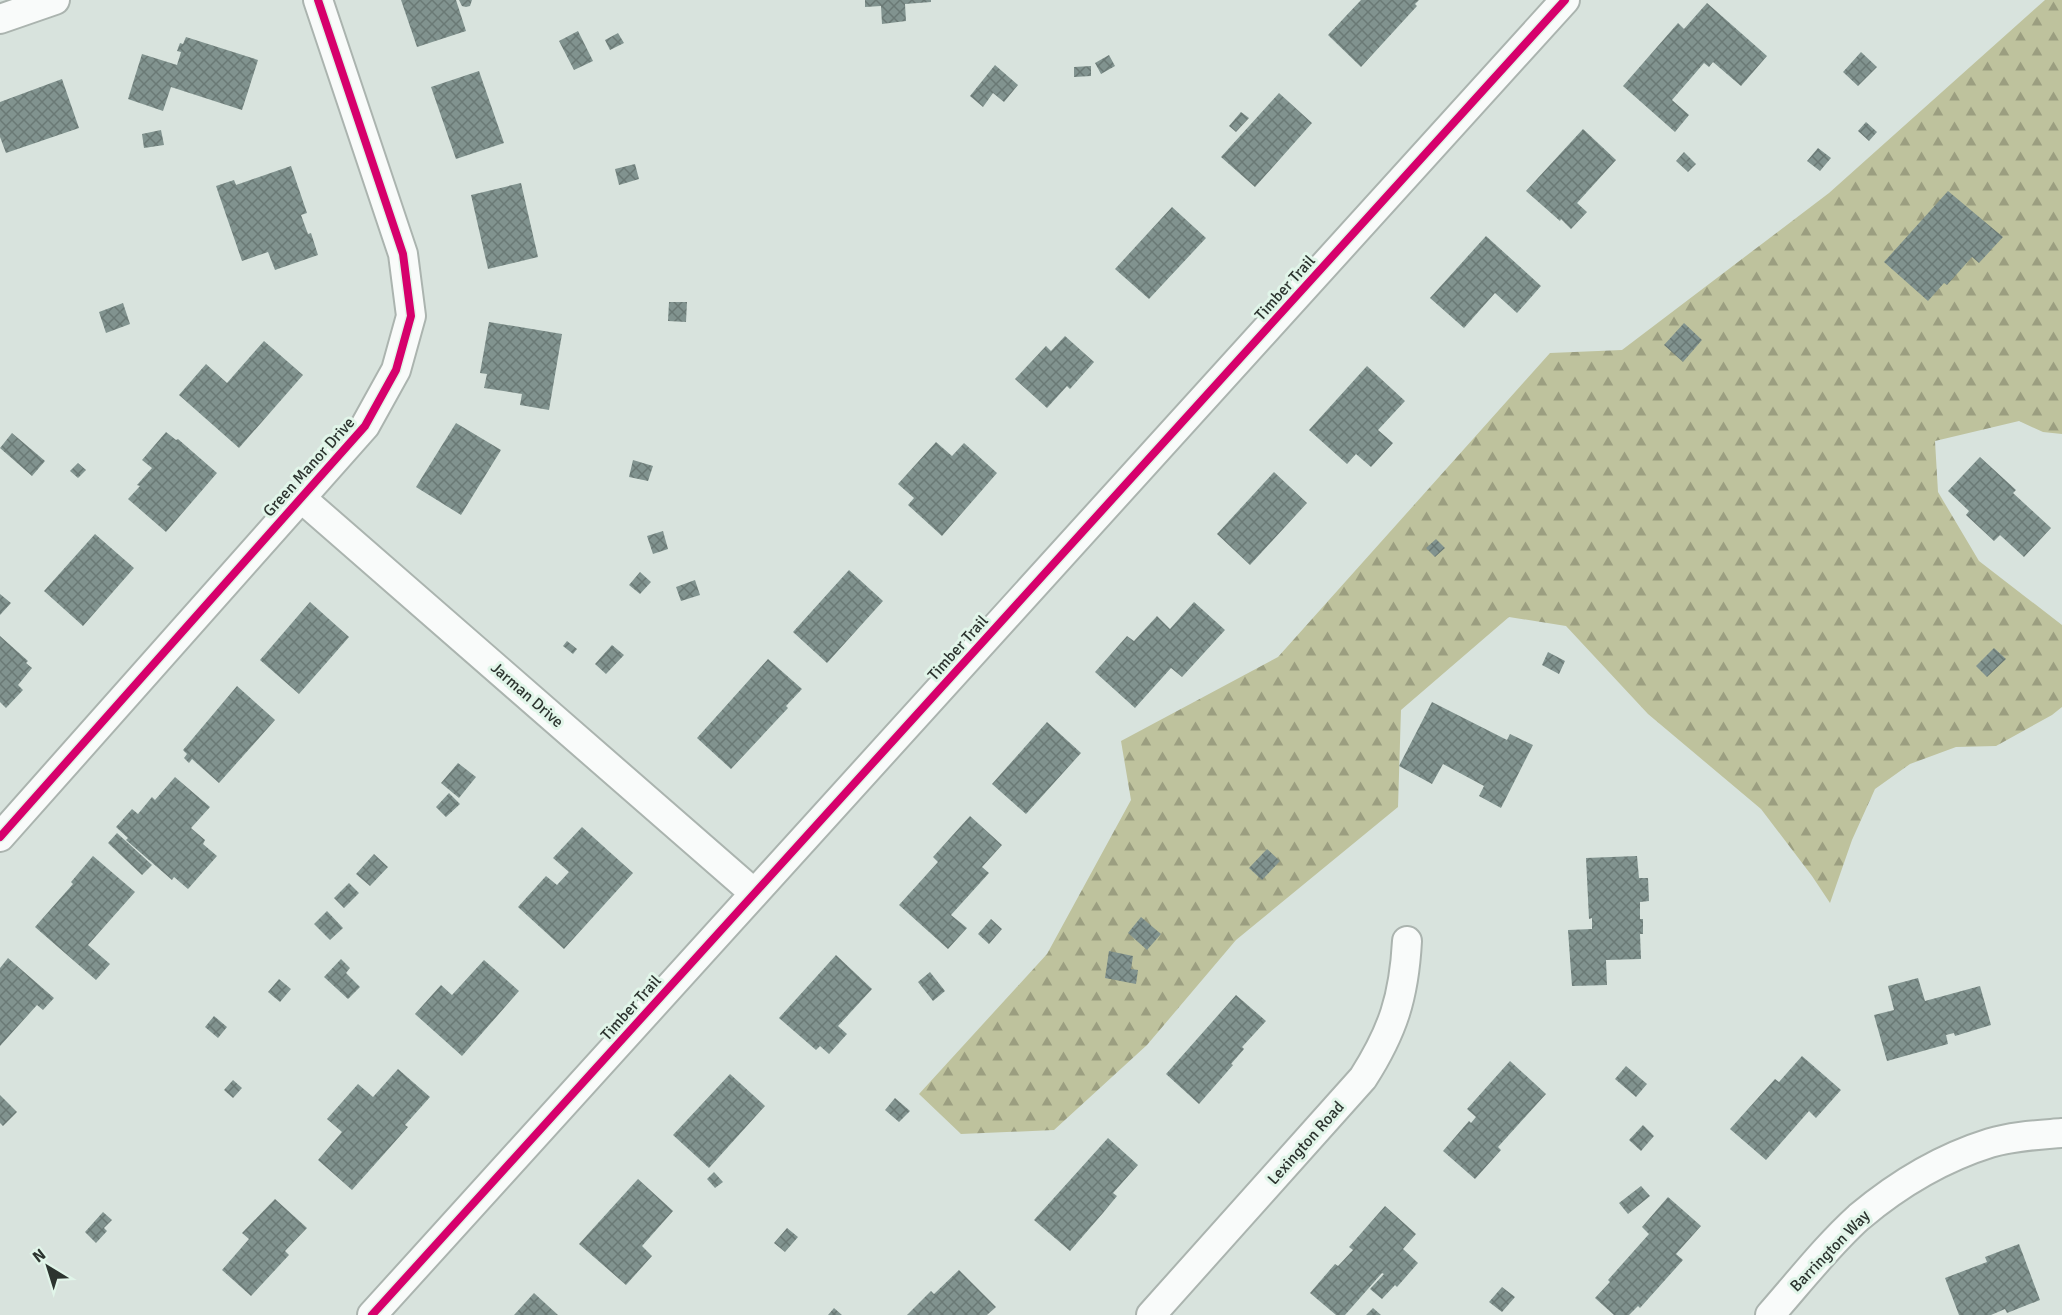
<svg xmlns="http://www.w3.org/2000/svg" width="2062" height="1315" viewBox="0 0 2062 1315" font-family="Signika,sans-serif">
<style>
.forest{fill:url(#forest-firs)}
.building{fill:url(#building-cross-hatch)}
.lines{fill:none;stroke-linecap:round;stroke-linejoin:round}
.street-casing{stroke:#abb4af;stroke-width:32}
.street{stroke:#f9fbfa;stroke-width:28}
.cycleway-casing{stroke:#e1f5e9;stroke-width:11}
.cycleway{stroke:#d6006c;stroke-width:8}
.labels{text-anchor:middle;dominant-baseline:central;stroke-width:6;stroke-linejoin:round;paint-order:stroke}
.street-label{font-size:16px;fill:#2c342f;stroke:#e1f5e9}
</style>
<defs>
<pattern id="forest-firs" width="22" height="20" patternUnits="userSpaceOnUse" patternTransform="scale(1.5)"><rect width="22" height="20" fill="#bec29d"/><path d="M5 1l3.5 6h-7zM16 11l3.5 6h-7z" fill="#9b9e80"/></pattern>
<pattern id="building-cross-hatch" width="8" height="8" patternUnits="userSpaceOnUse" patternTransform="scale(1.5)"><rect width="8" height="8" fill="#81938f"/><path d="M0 0l8 8M0 8l8-8" fill="none" stroke="#6a7975"/></pattern>
</defs>
<rect width="100%" height="100%" fill="#d8e3dd"/>
<path class="forest" d="M2045,0H2062V434L2043,432L2019,421L1935,441L1938,492L1979,561L2062,625V707L2052,715L1996,746L1956,747L1910,764L1875,789L1852,840L1830,903L1812,876L1761,809L1648,714L1566,626L1509,617L1401,710L1398,807L1236,940L1147,1045L1054,1130L961,1134L919,1094L1047,954L1131,800L1121,741L1278,657L1550,353L1622,350L1829,193Z"/>
<path class="building" d="M401,0H456L466,31L417,47Z
M459,0H472L470,6L466,7L462,6Z
M865,0H931V2L905,4L906,21L882,24L881,6L865,7Z
M1361,0H1419L1415,4L1417,6L1361,67L1328,35Z
M1707,3L1767,56L1741,86L1713,62L1709,67L1704,63L1672,100L1689,115L1675,132L1623,86L1678,23L1684,29Z
M578,31L593,61L574,70L559,41Z
M618,33L624,43L610,50L605,40Z
M186,37L258,60L242,110L171,87L163,111L128,99L142,54L177,65L181,52L177,51L180,43L183,44Z
M1861,52L1877,67L1858,86L1843,72Z
M1109,55L1115,66L1101,74L1095,63Z
M995,65L1018,85L1004,102L993,93L983,107L970,96Z
M1091,66V76L1074,77V67Z
M479,71L504,143L456,159L431,87Z
M62,79L79,128L6,153L0,137V102Z
M1279,93L1312,123L1255,187L1221,157Z
M1241,112L1249,118L1236,132L1229,126Z
M1866,122L1877,132L1869,141L1858,131Z
M1583,129L1616,160L1577,203L1587,212L1571,229L1561,219L1560,221L1526,191Z
M161,130L164,145L144,148L142,134Z
M1818,148L1831,158L1820,171L1807,161Z
M1684,152L1696,164L1688,172L1676,161Z
M635,164L639,179L619,185L615,169Z
M291,166L307,213L301,215L308,234L311,233L318,255L275,270L268,252L242,261L216,186L234,180L236,185Z
M521,183L538,257L488,269L471,195Z
M1948,191L2003,237L1979,263L1972,257L1947,285L1944,283L1928,301L1884,262Z
M1172,207L1206,238L1149,299L1115,269Z
M1486,236L1541,286L1517,313L1495,293L1464,328L1430,298Z
M669,302H687L686,322L668,321Z
M123,303L130,324L106,333L99,312Z
M489,322L562,334L549,410L520,405L522,394L484,388L487,374L480,373Z
M1684,323L1702,340L1683,362L1664,345Z
M1065,336L1094,362L1070,389L1067,386L1047,408L1015,379L1046,346L1051,351Z
M264,341L303,375L239,448L179,395L206,364L227,383Z
M1367,366L1405,401L1378,430L1393,443L1371,467L1356,454L1347,464L1309,430Z
M456,423L501,450L461,515L416,487Z
M166,432L176,440L178,439L217,473L166,532L128,499L140,486L137,485L152,468L142,460Z
M12,433L45,461L32,476L0,448Z
M936,442L952,456L964,443L997,473L942,536L908,505L914,498L898,484Z
M1980,457L2016,490L2013,493L2051,528L2024,557L2000,535L1994,541L1966,515L1969,511L1948,491Z
M633,460L653,466L648,481L629,477Z
M78,463L86,470L78,478L70,471Z
M1274,472L1307,503L1250,565L1217,534Z
M663,531L668,549L653,554L647,536Z
M95,534L134,568L83,626L44,591Z
M1436,539L1445,548L1435,557L1426,548Z
M849,570L883,601L827,663L793,632Z
M640,572L651,582L640,594L629,585Z
M695,580L700,595L681,601L676,587Z
M0,594L11,603L0,615Z
M310,602L349,637L299,694L260,660Z
M1194,602L1225,630L1182,677L1171,668L1135,708L1095,672L1127,636L1134,641L1157,616L1170,629Z
M0,636L28,661L26,663L32,668L18,685L23,690L6,708L0,702Z
M567,641L577,649L573,654L563,646Z
M612,645L624,655L606,674L595,664Z
M1994,648L2006,659L1987,677L1976,666Z
M1548,652L1565,661L1559,674L1542,665Z
M768,659L802,689L786,706L788,708L731,769L697,738Z
M237,686L275,720L219,783L192,759L189,763L184,758L187,754L183,750Z
M1432,702L1507,740L1510,734L1533,745L1501,808L1479,796L1484,786L1443,764L1432,784L1399,766Z
M1047,722L1081,753L1026,814L992,784Z
M458,763L476,777L459,798L441,783Z
M175,777L210,807L191,828L205,840L203,844L217,856L188,889L174,877L172,880L126,840L128,838L116,827L132,809L138,814L152,797L155,800Z
M449,793L460,804L446,817L436,807Z
M970,816L1002,845L982,867L989,873L951,915L967,928L948,949L899,905L938,862L933,857Z
M582,827L633,873L564,949L518,907L546,876L557,885L569,872L553,858Z
M117,833L152,865L142,875L108,843Z
M1267,849L1280,861L1262,880L1249,868Z
M374,854L388,867L370,886L356,874Z
M93,856L135,892L88,945L110,964L96,980L35,927L73,884L71,882Z
M1637,856L1639,878H1648L1649,901L1640,902V919H1643V934H1640L1641,959L1606,960L1607,985L1572,986L1568,930L1592,929V918L1589,919L1586,858Z
M349,883L359,893L344,908L334,898Z
M327,911L343,928L330,940L314,924Z
M1141,917L1161,934L1147,950L1128,933Z
M991,919L1002,929L989,944L978,934Z
M1109,951L1133,956L1131,969L1138,970L1136,984L1105,978Z
M836,955L872,989L838,1026L847,1034L829,1054L820,1046L816,1050L779,1018Z
M8,958L54,998L43,1010L37,1005L0,1046V968Z
M341,959L350,968L346,973L360,987L348,999L324,977Z
M484,960L519,991L462,1056L415,1014L441,985L452,995Z
M930,972L945,991L933,1001L918,982Z
M1918,978L1925,1001L1980,986L1991,1025L1955,1036L1954,1033L1946,1035L1948,1044L1887,1061L1874,1015L1894,1010L1888,986Z
M279,979L291,989L280,1002L268,992Z
M1236,995L1266,1021L1242,1047L1244,1049L1231,1064L1233,1065L1199,1104L1166,1074Z
M214,1016L227,1027L218,1038L205,1027Z
M1802,1056L1841,1090L1816,1118L1809,1111L1766,1160L1730,1129L1775,1079L1779,1082Z
M1510,1061L1546,1094L1498,1147L1501,1150L1475,1179L1443,1151L1469,1121L1471,1123L1476,1117L1467,1109Z
M1626,1066L1647,1084L1636,1097L1615,1079Z
M398,1069L430,1097L405,1125L408,1127L352,1190L318,1160L342,1132L327,1119L358,1084L373,1097Z
M730,1074L765,1106L709,1168L673,1135Z
M233,1080L242,1088L233,1098L224,1090Z
M0,1095L17,1112L3,1126L0,1123Z
M895,1098L910,1111L899,1122L885,1110Z
M1643,1125L1654,1136L1641,1151L1629,1140Z
M1108,1138L1138,1165L1113,1193L1117,1196L1103,1213L1070,1251L1034,1220Z
M714,1172L723,1182L715,1188L707,1179Z
M638,1179L673,1211L642,1246L652,1256L626,1285L579,1244Z
M1641,1186L1650,1196L1628,1214L1619,1203Z
M1668,1197L1701,1226L1676,1254L1683,1260L1640,1308L1638,1306L1629,1315H1614L1595,1298L1610,1282L1608,1280L1649,1234L1642,1227Z
M275,1199L307,1228L285,1251L289,1255L251,1296L222,1270L249,1239L242,1233Z
M1385,1206L1416,1234L1403,1249L1418,1263L1397,1287L1395,1285L1382,1299L1370,1289L1384,1274L1382,1273L1345,1315H1336L1310,1293L1335,1264L1338,1266L1353,1250L1349,1247Z
M103,1212L112,1220L104,1228L107,1231L96,1243L85,1232Z
M787,1228L798,1237L785,1252L774,1243Z
M2019,1244L2040,1300L2007,1313L2005,1309L1991,1315H1959L1945,1278L1987,1262L1985,1257Z
M959,1270L996,1307L987,1315H907L931,1291L934,1294Z
M1502,1287L1515,1297L1502,1312L1489,1302Z
M534,1293L558,1315H514Z
M834,1308L842,1315H828Z
M1373,1308L1381,1315H1366Z"/>
<g class="lines">
<defs>
<path id="street" d="M0,19L55,0
M300,497L754,893
M0,837L365,426L396,370L411,316L403,254L318,0
M372,1315L1565,0
M1151,1315L1363,1078C1393,1031 1404,997 1407,941
M1770,1315C1799,1282 1827,1246 1859,1217C1897,1185 1942,1158 1990,1143C2013,1136 2038,1135 2062,1133"/>
</defs>
<use href="#street" class="street-casing"/>
<use href="#street" class="street"/>
<defs>
<path id="cycleway" d="M0,837L365,426L396,370L411,316L403,254L318,0
M372,1315L1565,0"/>
</defs>
<use href="#cycleway" class="cycleway-casing"/>
<use href="#cycleway" class="cycleway"/>
</g>
<g class="labels">
<g class="street-label">
<text transform="translate(1285 288) rotate(-48)">Timber Trail</text>
<text transform="translate(309 467) rotate(-48)">Green Manor Drive</text>
<text transform="translate(958 648) rotate(-48)">Timber Trail</text>
<text transform="translate(527 695) rotate(41)">Jarman Drive</text>
<text transform="translate(631 1008) rotate(-48)">Timber Trail</text>
<text transform="translate(1306 1143) rotate(-48)">Lexington Road</text>
<text transform="translate(1830 1251) rotate(-46)">Barrington Way</text>
</g>
</g>
<g transform="translate(48 1267) rotate(322)" stroke="#e1f5e9" stroke-width="4.5" paint-order="stroke">
<path d="M0-4.5L10 22L0 15L-10 22Z" fill="#2c342f"/>
<text y="-9" font-size="16" font-weight="bold" text-anchor="middle" fill="#2c342f">N</text>
</g>
</svg>
